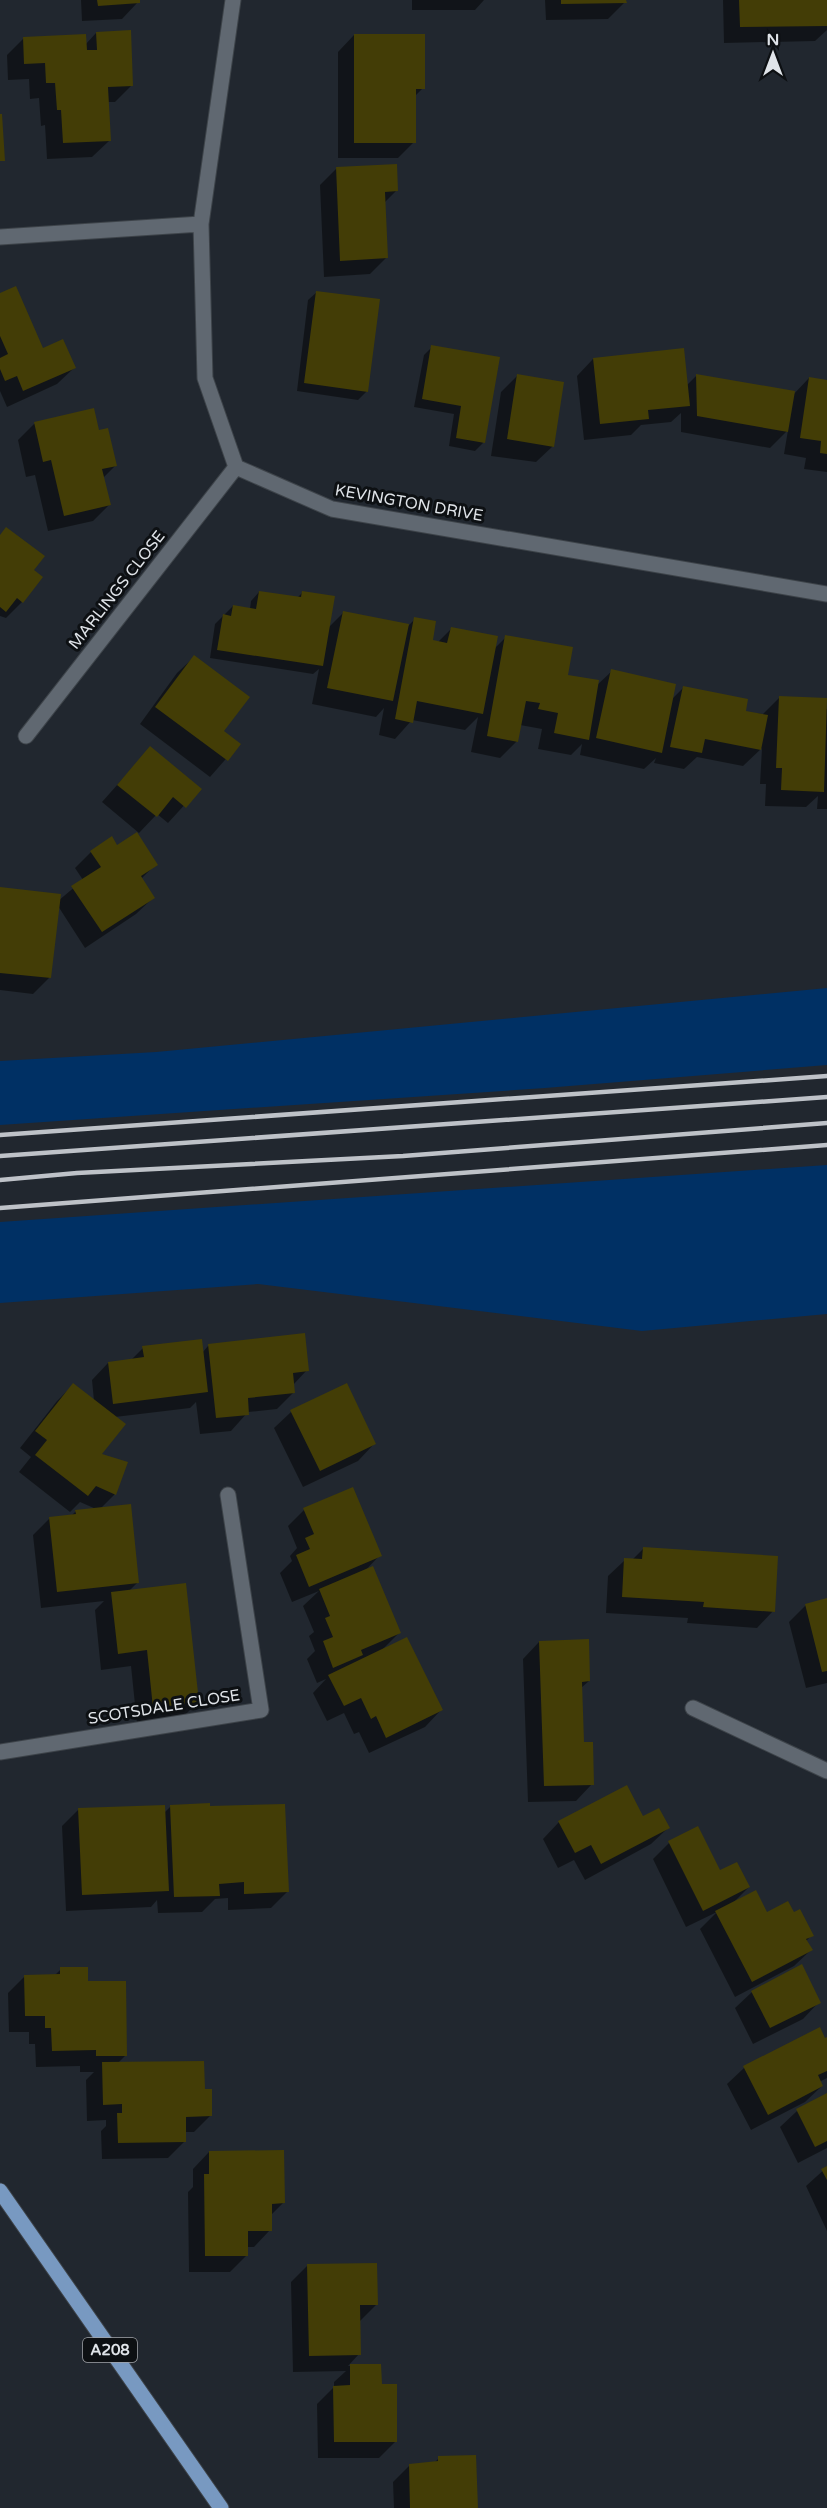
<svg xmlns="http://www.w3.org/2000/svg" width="827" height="2508" viewBox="0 0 827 2508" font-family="'Varela Round',sans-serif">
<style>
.green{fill:#003064}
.shadow{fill:#0007}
.building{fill:#433d06}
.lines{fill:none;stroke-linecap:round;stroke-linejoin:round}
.minor-casing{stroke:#3d4349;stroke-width:17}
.major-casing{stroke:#3d4349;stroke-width:17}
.minor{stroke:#606871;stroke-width:15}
.major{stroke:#7899c1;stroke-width:15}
.rail{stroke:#bec2c8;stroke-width:4.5}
.labels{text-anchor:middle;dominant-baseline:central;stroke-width:6;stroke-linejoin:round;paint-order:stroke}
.shield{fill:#0d1013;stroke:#a1a4a9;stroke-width:1.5}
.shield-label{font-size:15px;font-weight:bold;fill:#e0e4e9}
.street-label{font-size:16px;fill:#e0e4e9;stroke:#0d1013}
</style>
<rect width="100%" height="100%" fill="#21272f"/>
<path class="green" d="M827,988V1065L545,1088L0,1125V1061L156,1052Z
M827,1165V1314L642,1331L258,1284L0,1303V1222Z"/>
<path class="shadow" d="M81,0H138V2L122,19L82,21Z
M412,0H484L475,10H412Z
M545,0H625V2L608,19L546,20Z
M723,0H827V30L815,41L724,43Z
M96,33L132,85L115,102H107L109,141L92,157L47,159L45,125L41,126L39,98L30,99L29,79L8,80L7,55L24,38L85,45Z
M354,35L423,88L414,97V142L398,158H338V52Z
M337,168L396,191L384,203L386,258L370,274L324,277L320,185Z
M317,292L367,391L358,400L297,391L308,300Z
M0,295L42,350L74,368L57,384L7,407L0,391Z
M432,347L483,443L475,451L449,446L454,414L414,407L424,355Z
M593,359L686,386L697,375L792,396L809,378L827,381V472L804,469L806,458L784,454L788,430L770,448L681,432V413L671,422L641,425L631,435L584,440L577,376Z
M517,376L553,446L536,462L491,456L501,392Z
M93,410L98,431L115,466L103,478L109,505L93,521L48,531L35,475L26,477L18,440L34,424Z
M0,535L32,571L22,602L6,618L0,616Z
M259,592L297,598L303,592L328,628L344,612L408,626L415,619L431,641L437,643L451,629L495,648L506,637L566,676L596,686L612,671L672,699L683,688L744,712L763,714L779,698L827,709V809H817L818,796L806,807L765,806L766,784H760L762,748L743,766L697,757L684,769L654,763L656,758L644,769L580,755L582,744L571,755L538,749L542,729L520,725L517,741L500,758L471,752L478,717L465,730L412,720L395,739L379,735L384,708L376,717L312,704L319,669L313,674L210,658L215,624L233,606L250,609L251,601Z
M194,657L222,731L239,744L210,777L140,724L177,673Z
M150,748L199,789L168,823L157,814L139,833L102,802Z
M117,847L156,864L141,879L153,898L136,914L85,948L58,906L49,978L33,994L0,990V889L58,901L83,880L75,868L91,852Z
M208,1346L307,1370L293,1385V1393L277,1409L248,1412L231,1431L200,1434L196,1402L190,1408L115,1417L100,1454L115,1494L100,1509L138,1582L129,1591L198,1702L181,1719L137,1724L131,1666L101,1670L95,1610L104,1601L41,1608L33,1535L50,1518L71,1516L76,1511L96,1509L80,1502L70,1512L19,1472L31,1457L20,1448L57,1401L73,1385L94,1401L92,1380L108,1363L131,1360L143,1348L202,1353Z
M291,1412L374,1444L358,1461L303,1487L274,1428Z
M304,1510L380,1555L364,1572L400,1632L382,1650L441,1710L425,1727L369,1753L359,1732L354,1734L344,1713L327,1721L313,1693L326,1679L317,1683L307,1659L315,1651L309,1636L314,1632L303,1606L319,1591L292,1602L280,1573L292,1561L290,1556L297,1548L288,1526Z
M643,1549L773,1611L757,1628L687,1623L688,1618L606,1613L608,1576L625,1560H632Z
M827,1600V1683L806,1688L789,1622L806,1605Z
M539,1642L589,1681L581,1688L583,1743L592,1784L576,1801L528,1802L523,1659Z
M171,1806L288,1891L271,1908L228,1910V1898L215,1899L202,1912L158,1913L157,1900L151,1907L66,1911L62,1826L78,1810L164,1813Z
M559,1822L668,1828L651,1844L585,1880L574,1860L558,1868L543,1839Z
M669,1843L749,1887L733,1903L767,1914L793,1915L812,1935L806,1941L811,1950L794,1966L735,1997L700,1929L717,1912L686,1927L653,1859Z
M61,1969L87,1982L126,2055L118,2063L203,2090L211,2115L194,2132H184V2142L168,2158L102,2159L101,2131L106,2126V2120L87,2121L86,2080L94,2072H80V2066L36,2067L35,2044H29V2032H9L8,1993L25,1976H54Z
M752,1992L819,2002L803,2019L753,2044L735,2008Z
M827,2039V2078L819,2082L822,2086L805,2102L751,2130L727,2084L744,2068Z
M827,2095V2148L798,2163L780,2127L797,2111Z
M209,2152L283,2203L270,2216V2230L254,2247H246L247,2255L230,2272H189L188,2192L193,2187V2169Z
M827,2167V2231L806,2186Z
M308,2265L376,2305L359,2322V2354L348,2366H380V2386L396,2441L379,2458H318L317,2404L334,2387V2382L346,2371L293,2372L291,2282Z
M439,2458L476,2508H394L393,2482L410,2465L434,2463Z"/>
<path class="building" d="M97,0H140V3L98,6Z
M561,0H626L627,3L561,4Z
M739,0H827V26L740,27Z
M131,30L133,86L108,87L111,141L63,143L61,110H57L55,83H46L45,63L24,64L23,37L86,34L87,50H97L96,32Z
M354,34H425V89H416V143H354Z
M0,114H2L5,161H0Z
M397,164L398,191L385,192L388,258L340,261L336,167Z
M16,286L43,348L63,339L76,368L23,391L17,376L5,381L0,369V358L8,354L0,336V293Z
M316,291L380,299L368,392L304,383Z
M431,345L500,357L485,443L456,438L461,406L422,399Z
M684,348L690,406L648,410L649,419L600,424L593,358Z
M517,374L564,382L554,447L507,439Z
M696,374L795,391L788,432L697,416Z
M809,377L827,380V454L820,453L821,441L800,438Z
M94,408L99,430L108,428L117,466L102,469L111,505L64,516L51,460L43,462L34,422Z
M6,527L45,556L34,570L43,577L23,603L17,598L6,612L0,607V535Z
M259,591L301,597L302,591L335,596L323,666L217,650L223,614L231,616L233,605L256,609Z
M343,611L409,624L393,701L327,688Z
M414,617L436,621L433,640L447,643L451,627L498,636L483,714L417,701L413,723L395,719Z
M505,635L573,647L568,675L599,680L589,740L554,733L558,713L538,709L540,703L526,701L518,742L487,736Z
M194,655L250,697L224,731L241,744L228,761L155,707Z
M611,669L676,684L662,753L596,738Z
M683,686L748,699L746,711L768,715L761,750L705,739L702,753L670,747Z
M779,696L827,698L824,792L781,790L782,768H776Z
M150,746L202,789L186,808L173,797L157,817L117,785Z
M137,832L158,865L141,876L155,898L102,932L71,886L101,867L90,851L112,836L117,845Z
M0,887L61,894L51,978L0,973Z
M305,1333L309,1371L293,1373L295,1393L248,1398L249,1415L216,1418L208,1344Z
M202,1339L208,1392L113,1404L108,1362L144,1357L142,1346Z
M73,1383L126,1424L102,1454L128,1462L116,1495L96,1486L88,1496L35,1455L47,1440L35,1431Z
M347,1383L376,1444L320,1471L290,1410Z
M353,1487L382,1556L309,1587L296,1555L310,1549L305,1538L314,1534L303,1508Z
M131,1504L139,1583L57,1592L49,1517L76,1514L75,1510Z
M643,1547L778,1556L775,1612L703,1607L704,1602L622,1597L624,1558L642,1559Z
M373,1566L401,1633L361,1650L363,1655L333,1668L323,1641L333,1637L325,1618L330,1616L319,1589Z
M186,1583L199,1702L153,1708L147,1650L118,1654L111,1592Z
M827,1598V1671L822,1672L805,1604Z
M407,1637L443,1710L386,1738L376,1716L371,1719L361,1698L344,1706L328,1675Z
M589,1639L590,1681L582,1682L584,1742H593L594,1785L544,1786L539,1641Z
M627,1785L643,1816L659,1808L670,1828L601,1864L591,1845L575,1853L558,1821Z
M210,1803V1806L285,1804L289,1892L244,1894V1882L219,1884L220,1896L174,1897L170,1805Z
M165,1805L169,1891L82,1895L78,1808Z
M698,1826L720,1870L737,1862L750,1887L703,1911L668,1841Z
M756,1890L767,1912L788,1901L794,1912L800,1909L814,1936L806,1939L813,1950L752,1982L715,1911Z
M802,1964L821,2003L770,2028L751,1991Z
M60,1967H88V1981H126L127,2056H96V2050L52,2051L51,2028H45V2016H25L24,1975L60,1974Z
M820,2027L825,2038L827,2037V2071L818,2075L823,2086L768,2115L743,2066Z
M204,2061L205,2089H212V2116L186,2117V2142L118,2143L117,2113H122V2104L103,2105L102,2062Z
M827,2093V2141L815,2147L796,2109Z
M284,2150L285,2203L272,2204V2231H248V2256H205L204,2174H209V2151Z
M827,2166V2180L821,2169Z
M377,2263L378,2305H360L361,2355L309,2356L307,2264Z
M350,2364H381L382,2384H397V2442H334L333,2386L350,2385Z
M476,2455L478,2508H410L409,2464L438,2461V2456Z"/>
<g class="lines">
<defs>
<path id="minor" d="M201,224L205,378L236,467L332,509L827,594
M0,237L201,224L233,0
M26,736L236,467
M693,1708L827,1771
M0,1752L261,1710L228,1495"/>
<path id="major" d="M0,2191L221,2508"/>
</defs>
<use href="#minor" class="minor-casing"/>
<use href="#major" class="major-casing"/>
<use href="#minor" class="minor"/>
<use href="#major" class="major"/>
<path class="rail" d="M0,1135L827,1076
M0,1156L827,1097
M0,1180L77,1173L403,1156L827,1123
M0,1208L827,1145"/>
</g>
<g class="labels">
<rect class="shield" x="83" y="2338" width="54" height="24" rx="4.5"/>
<g class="shield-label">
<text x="110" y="2350">A208</text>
</g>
<g class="street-label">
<text transform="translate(409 503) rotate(10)">KEVINGTON DRIVE</text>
<text transform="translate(117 590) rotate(-52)">MARLINGS CLOSE</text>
<text transform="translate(164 1707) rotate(-9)">SCOTSDALE CLOSE</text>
</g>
</g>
<g transform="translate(773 54)" stroke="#0d1013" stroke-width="4.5" paint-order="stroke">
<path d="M0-4.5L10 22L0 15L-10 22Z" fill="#e0e4e9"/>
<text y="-9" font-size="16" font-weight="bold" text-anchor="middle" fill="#e0e4e9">N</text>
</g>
</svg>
